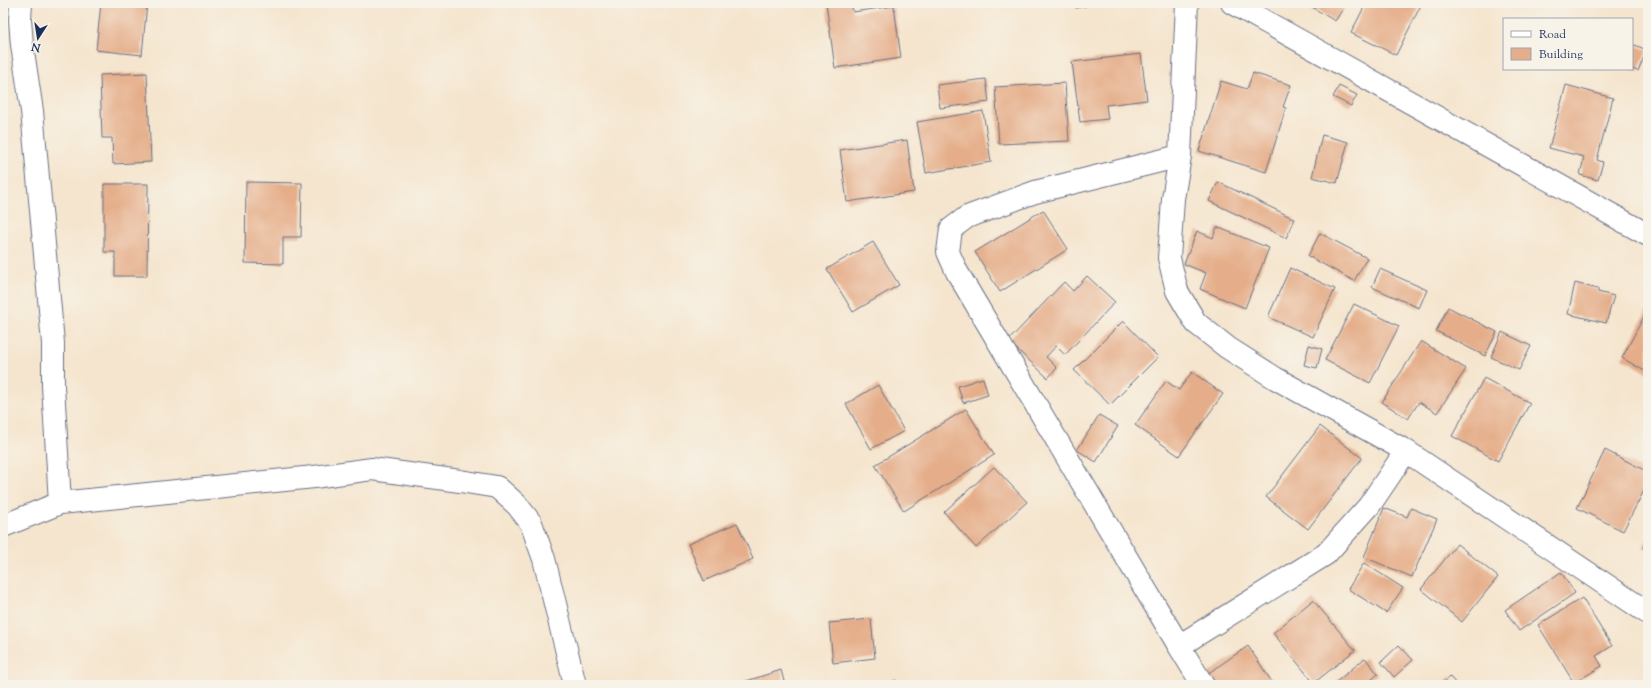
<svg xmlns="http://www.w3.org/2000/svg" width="1651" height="688" viewBox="0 0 1651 688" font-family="'Sorts Mill Goudy',serif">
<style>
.building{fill:#e5ad89}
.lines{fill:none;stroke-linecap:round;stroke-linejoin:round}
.minor-casing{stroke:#676f85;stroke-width:24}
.minor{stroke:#fff;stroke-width:22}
</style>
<rect width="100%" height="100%" fill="#f7f3e8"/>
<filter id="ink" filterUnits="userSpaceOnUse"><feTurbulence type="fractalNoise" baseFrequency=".025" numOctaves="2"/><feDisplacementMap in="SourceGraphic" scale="8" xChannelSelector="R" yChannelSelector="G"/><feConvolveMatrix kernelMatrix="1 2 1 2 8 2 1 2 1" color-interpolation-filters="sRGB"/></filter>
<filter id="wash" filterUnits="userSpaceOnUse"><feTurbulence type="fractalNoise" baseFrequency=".012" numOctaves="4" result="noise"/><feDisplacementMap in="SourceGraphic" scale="16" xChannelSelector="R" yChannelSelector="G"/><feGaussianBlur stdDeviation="0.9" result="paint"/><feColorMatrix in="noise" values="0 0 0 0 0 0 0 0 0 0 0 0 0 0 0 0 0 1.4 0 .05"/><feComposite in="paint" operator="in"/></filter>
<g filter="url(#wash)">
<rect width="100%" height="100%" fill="#f5e5ce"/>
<g id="blocks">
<path class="building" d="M101,3H147L142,55L96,50Z
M826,3H851L853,12L894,6L901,58L835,68Z
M1075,3H1095V4L1076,8Z
M1305,3H1347L1335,21Z
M1366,3H1422L1396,55L1351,33Z
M1632,44L1647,50L1638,71L1632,69Z
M1141,54L1147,100L1106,105L1108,119L1080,122L1072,62Z
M147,73L151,162L113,164L112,138H102L100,75Z
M1253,73L1291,85L1283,107L1286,108L1266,172L1199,151L1221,81L1247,89Z
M986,79L989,102L940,108L937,85Z
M1065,83L1069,141L999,144L995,87Z
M1566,85L1613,98L1597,160L1603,162L1598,180L1580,175L1584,157L1549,148Z
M1339,86L1357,95L1351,106L1333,97Z
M983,111L991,162L926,173L917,122Z
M1322,135L1348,142L1337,183L1312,177Z
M907,140L914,192L847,202L840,150Z
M246,182L302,183L301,237H283V264L245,263Z
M1218,182L1295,219L1286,238L1209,201Z
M104,184H148L147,276H115V252H104Z
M1043,210L1068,249L1000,292L975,252Z
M1217,227L1269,248L1245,308L1200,289L1206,273L1184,264L1197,231L1213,238Z
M1320,233L1367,258L1354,281L1308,256Z
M873,242L899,285L853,312L827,269Z
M1290,268L1335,289L1313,337L1268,317Z
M1380,269L1427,290L1419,308L1372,287Z
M1087,276L1115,302L1065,355L1056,346L1046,357L1057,368L1048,378L1008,341L1064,282L1073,291Z
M1575,283L1598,289V292L1614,296L1606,323L1568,314Z
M1354,304L1399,326L1370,383L1325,360Z
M1448,307L1497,332L1485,356L1436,331Z
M1648,309V373L1622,358Z
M1123,321L1158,357L1110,405L1074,370Z
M1502,332L1531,346L1519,370L1491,357Z
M1421,341L1466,369L1437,413L1419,402L1408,419L1382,402Z
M1309,345L1322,349L1317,368L1304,365Z
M1192,372L1223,394L1179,456L1135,425L1166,381L1179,390Z
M983,378L988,395L963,403L958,386Z
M1484,378L1530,403L1498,461L1452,436Z
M878,385L904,431L871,449L846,404Z
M966,409L994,455L904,511L875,465Z
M1099,415L1118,426L1096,462L1077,450Z
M1320,426L1362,458L1308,529L1266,497Z
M1605,450L1648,472V483L1623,531L1577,508Z
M994,467L1027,502L976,548L944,512Z
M1384,508L1407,517L1411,508L1437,519L1412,577L1364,557Z
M737,523L753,559L704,581L688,544Z
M1648,537V550L1643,548Z
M1457,544L1498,577L1462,622L1421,589Z
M1364,563L1403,588L1386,613L1348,589Z
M1561,572L1575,593L1519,631L1505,610Z
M1582,598L1612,646L1596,656L1602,666L1574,683L1538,625Z
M1313,600L1355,650L1314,683L1273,633Z
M871,619L875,658L833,663L829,623Z
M1399,645L1413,660L1394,677L1381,662Z
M1248,646L1274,685H1214L1207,674Z
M1365,658L1378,674L1365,685H1336L1335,683Z
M781,670L785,685H734Z
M1450,677L1457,685H1441Z
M896,680L897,685H884Z"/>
</g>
</g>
<g filter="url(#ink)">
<use href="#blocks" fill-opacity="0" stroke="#676f85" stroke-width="1"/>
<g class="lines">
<defs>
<path id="minor" d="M21,3L20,20L22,45L32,111L53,343V386L60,503
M1187,3L1180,156L1173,199L1169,258L1177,291L1196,323L1228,348L1275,378L1406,451L1648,613
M1232,3L1648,235
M1180,156L1035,192L967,217L951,229L948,252L957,272L1179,646L1326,554L1369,506L1406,451
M3,526L60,503L314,477L372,469L460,481L497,487L517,505L531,523L544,559L575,685
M1179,646L1203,685"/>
</defs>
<use href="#minor" class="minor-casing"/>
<use href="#minor" class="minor"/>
</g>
</g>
<rect width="1651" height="688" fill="none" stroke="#f7f3e8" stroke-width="16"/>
<rect x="1503" y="18" width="130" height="52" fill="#f7f3e8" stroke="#9fa5b1"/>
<rect x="1511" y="31" width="20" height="6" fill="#ffffff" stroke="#9fa5b1"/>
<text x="1539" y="38" font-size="12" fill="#1b2f5e">Road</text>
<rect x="1511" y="48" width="20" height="12" fill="#e5ad89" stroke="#9fa5b1"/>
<text x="1539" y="58" font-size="12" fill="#1b2f5e">Building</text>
<g transform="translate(38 38) rotate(192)" stroke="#f7f3e8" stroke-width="3" paint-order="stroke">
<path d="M0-3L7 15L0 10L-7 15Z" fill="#1b2f5e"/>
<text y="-6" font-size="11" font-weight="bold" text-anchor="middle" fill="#1b2f5e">N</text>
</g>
</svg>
